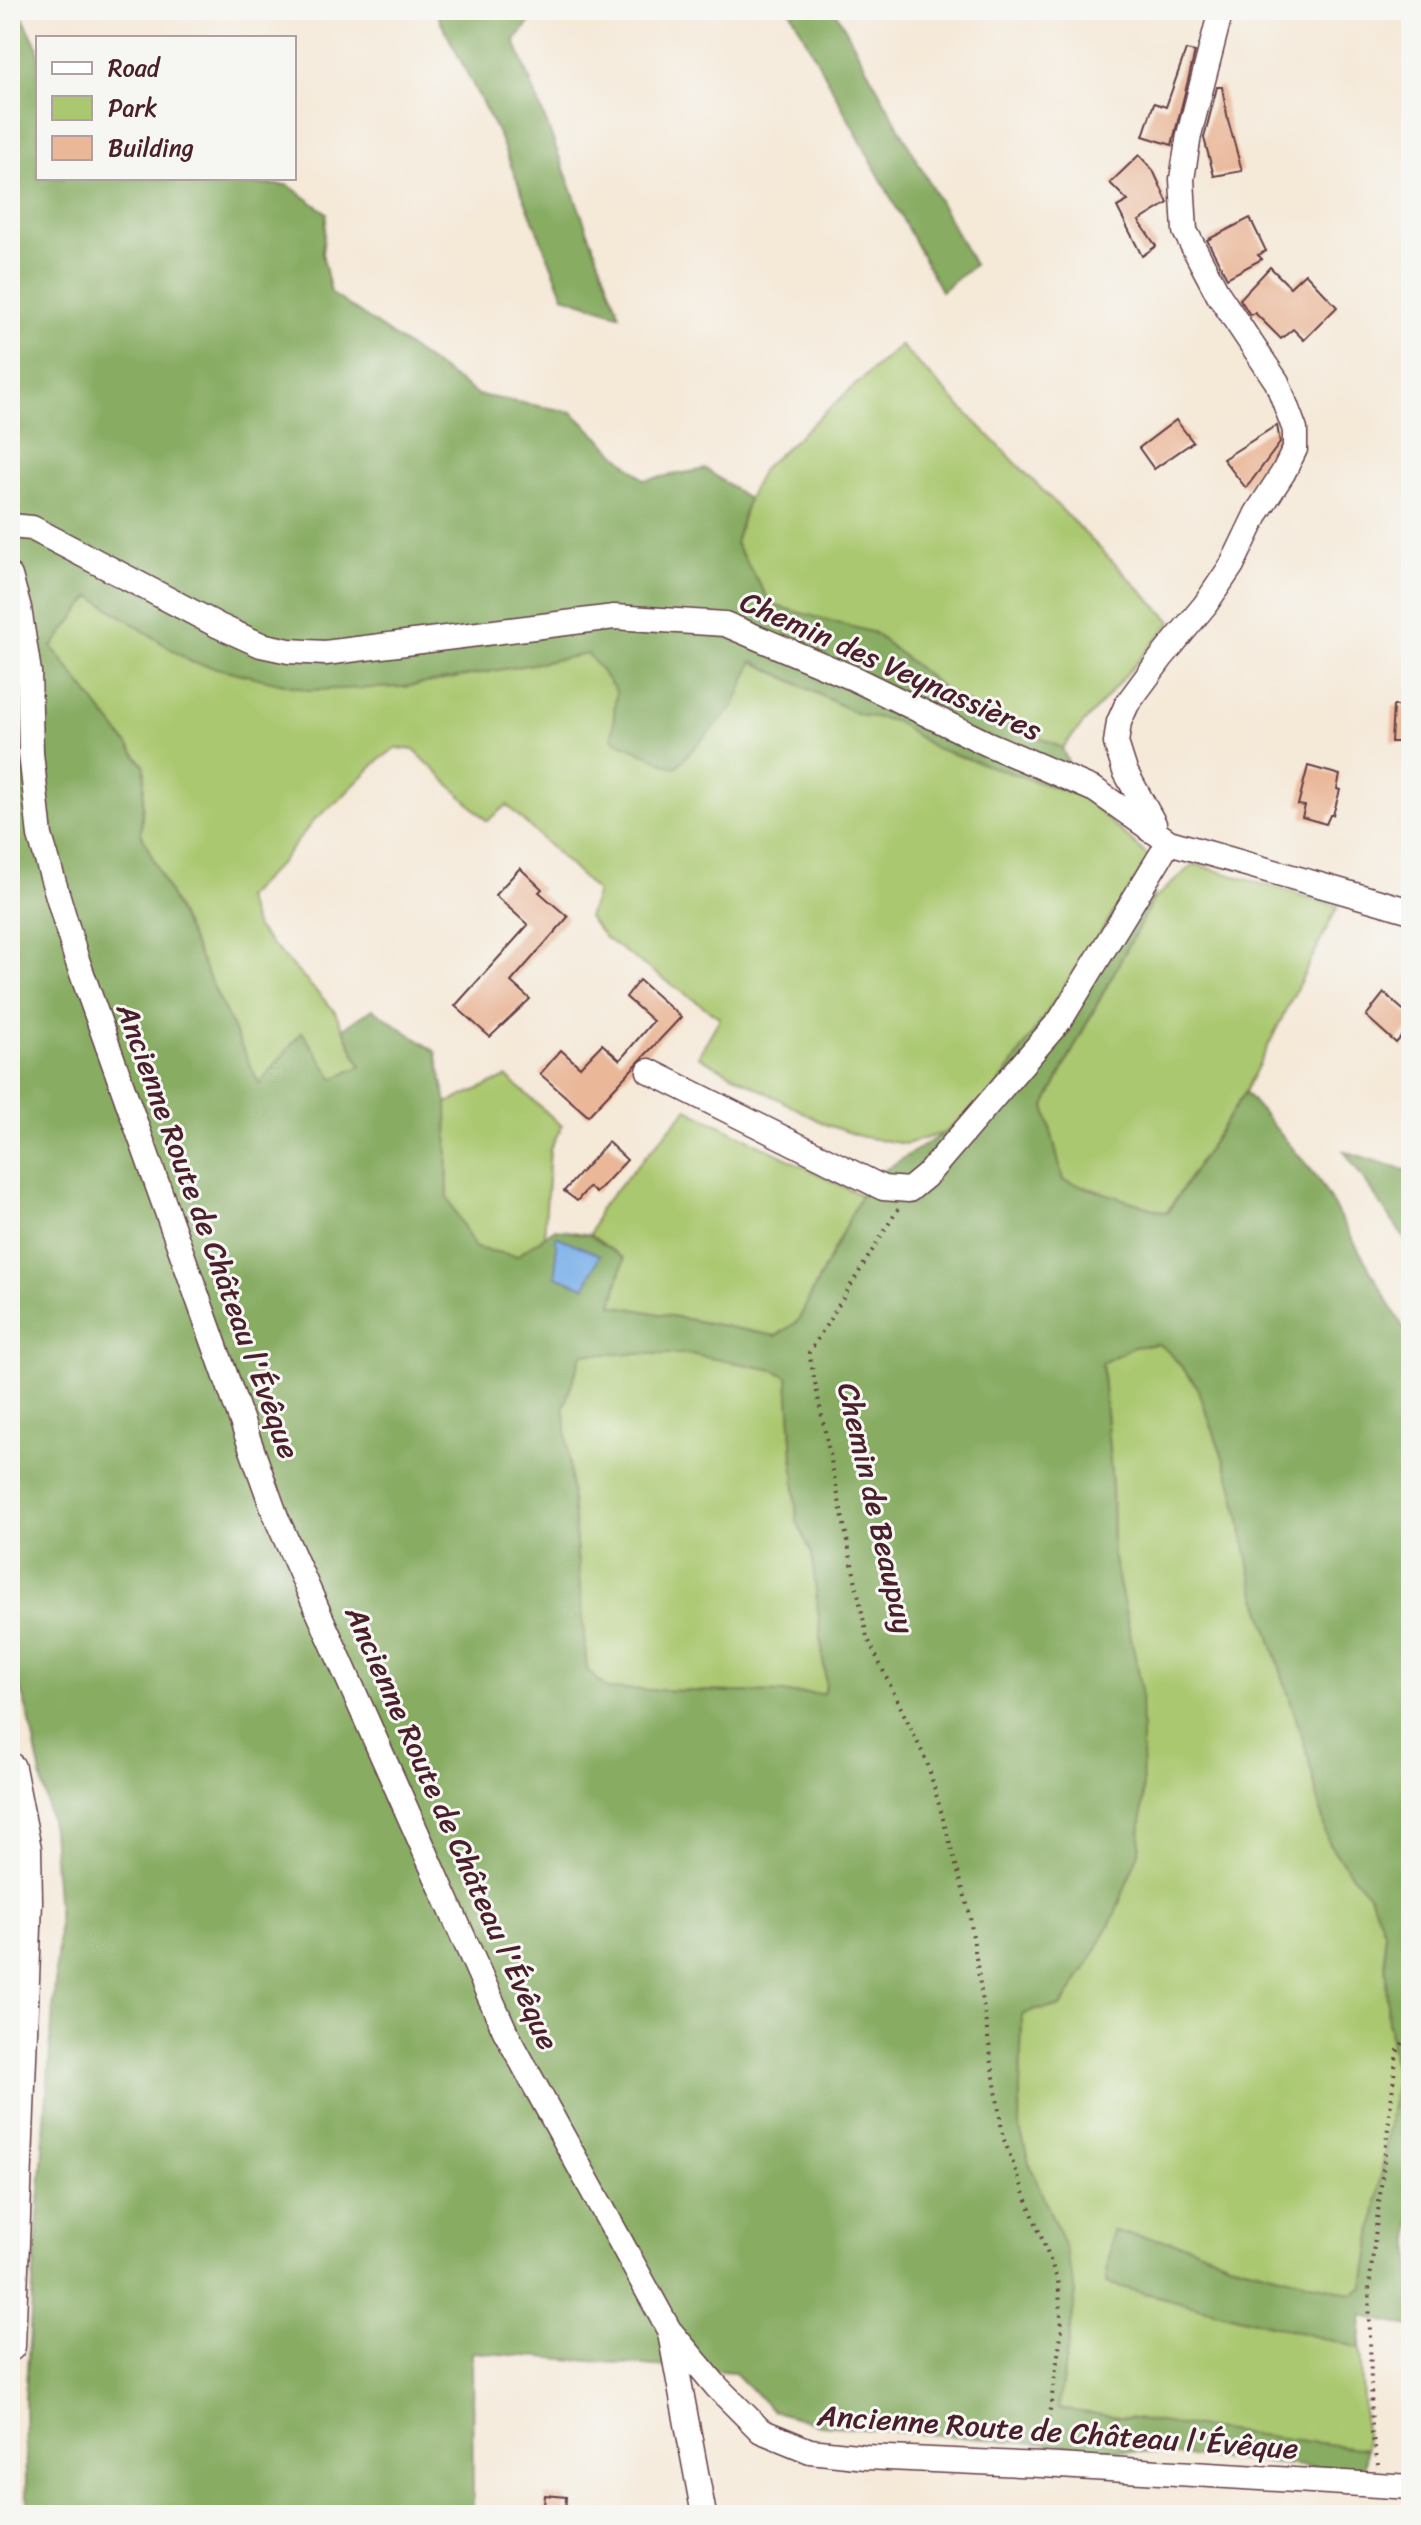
<svg xmlns="http://www.w3.org/2000/svg" width="1421" height="2525" viewBox="0 0 1421 2525" font-family="Sriracha,sans-serif">
<style>
.green{fill:#aac86f;stroke:#7a744d;stroke-width:2}
.forest{fill:#87ac62;stroke:#686646;stroke-width:2;fill-rule:evenodd}
.water{fill:#7cb1ea;stroke:#63688a;stroke-width:2}
.building{fill:#eab799}
.lines{fill:none;stroke-linecap:round;stroke-linejoin:round}
.minor-casing{stroke:#643d45;stroke-width:27}
.major-casing{stroke:#643d45;stroke-width:33}
.path{stroke:#643d45;stroke-width:4;stroke-dasharray:2 6;stroke-linecap:butt}
.minor{stroke:#fff;stroke-width:24}
.major{stroke:#fff;stroke-width:30}
.labels{text-anchor:middle;dominant-baseline:central;stroke-width:6;stroke-linejoin:round;paint-order:stroke}
.street-label{font-size:30px;fill:#4a1f2b;stroke:#f6f6f2}
</style>
<rect width="100%" height="100%" fill="#f6f6f2"/>
<filter id="ink" filterUnits="userSpaceOnUse"><feTurbulence type="fractalNoise" baseFrequency=".0125" numOctaves="2"/><feDisplacementMap in="SourceGraphic" scale="16" xChannelSelector="R" yChannelSelector="G"/><feConvolveMatrix kernelMatrix="1 2 1 2 8 2 1 2 1" color-interpolation-filters="sRGB"/></filter>
<filter id="wash" filterUnits="userSpaceOnUse"><feTurbulence type="fractalNoise" baseFrequency=".006" numOctaves="4" result="noise"/><feDisplacementMap in="SourceGraphic" scale="32" xChannelSelector="R" yChannelSelector="G"/><feGaussianBlur stdDeviation="1.8" result="paint"/><feColorMatrix in="noise" values="0 0 0 0 0 0 0 0 0 0 0 0 0 0 0 0 0 1.4 0 .05"/><feComposite in="paint" operator="in"/></filter>
<g filter="url(#wash)">
<rect width="100%" height="100%" fill="#f5e9d8"/>
<path class="green" d="M900,345L1172,622L1062,748L954,697L874,633L772,605L735,543L748,499L762,469Z
M91,596L191,662L404,687L588,654L617,691L734,706L752,661L858,714L895,721L935,748L1083,797L1150,858L994,1092L944,1133L906,1144L863,1137L827,1125L698,1056L720,1018L605,938L588,917L597,892L507,805L487,821L414,750L396,748L379,760L339,800L314,820L281,862L245,898L256,928L334,1010L361,1066L334,1080L259,1084L141,833L145,767L52,647Z
M1194,864L1338,906L1245,1092L1166,1213L1063,1180L1045,1106L1080,1036L1153,900Z
M507,1077L562,1126L550,1149L544,1238L517,1256L475,1248L448,1198L447,1103Z
M687,1109L861,1195L798,1321L776,1336L612,1305L624,1259L590,1235L600,1208Z
M1158,1344L1171,1354L1197,1386L1233,1485L1253,1584L1307,1752L1328,1842L1348,1870L1370,1895L1384,1931L1388,2022L1396,2080L1364,2287L1354,2294L1229,2262L1188,2245L1113,2231L1106,2283L1360,2348L1366,2449L1058,2409L1076,2293L1029,2163L1019,2126L1022,2015L1035,2009L1061,2007L1088,1965L1115,1914L1141,1684L1113,1555L1112,1486L1102,1362L1133,1347Z
M582,1354H689L775,1370L788,1377L797,1521L812,1554L826,1685L823,1694L607,1689L587,1670L564,1407Z"/>
<path class="forest" d="M10,10H19L38,48V178H221L224,184L288,185L327,213L322,253L331,293L478,395L572,412L644,480L706,469L748,499L735,543L772,605L874,633L954,697L1062,748L1083,797L935,748L895,721L858,714L753,661L734,706L675,768L612,739L616,691L588,654L404,687L309,690L191,662L91,596L52,647L145,767L141,833L259,1084L302,1032L334,1079L361,1066L343,1028L373,1009L436,1052L447,1103L448,1198L475,1248L517,1256L555,1229L590,1235L624,1259L612,1305L776,1336L798,1321L861,1195L886,1169L944,1133L994,1092L1150,858L1153,900L1080,1036L1045,1106L1063,1180L1167,1213L1245,1092L1317,1177L1411,1341V2327L1362,2316L1360,2348L1106,2283L1112,2231L1188,2245L1229,2262L1353,2294L1364,2287L1396,2080L1388,2022L1384,1931L1370,1895L1348,1870L1328,1842L1307,1752L1253,1584L1233,1485L1197,1386L1171,1354L1158,1344L1133,1347L1102,1363L1112,1486L1113,1555L1141,1684L1143,1798L1139,1852L1115,1914L1088,1965L1061,2007L1035,2009L1022,2015L1019,2126L1029,2163L1064,2245L1076,2293L1058,2409L1366,2449L1364,2471L820,2425L772,2410L734,2372L472,2352L473,2515H30L26,2488L25,2398L59,1928L52,1829L29,1717L10,1653V781L15,755H10ZM582,1354H689L775,1370L788,1378L797,1521L812,1554L826,1685L823,1694L607,1689L587,1670L564,1406Z
M435,10H539L515,41L620,315L564,296L499,136Z
M790,10H835L974,265L941,291Z
M1344,1151L1411,1172V1248Z"/>
<path class="water" d="M556,1236L600,1255L585,1287L556,1276Z"/>
<g id="blocks">
<path class="building" d="M1186,50L1195,52L1172,145L1143,136L1154,103L1166,107Z
M1217,87H1222L1228,120L1242,171L1214,176L1204,138Z
M1139,155L1153,170L1168,203L1139,221L1156,246L1142,256L1117,207L1128,201L1110,183Z
M1250,218L1266,251L1258,255L1262,259L1227,278L1207,240Z
M1270,267L1290,287L1305,273L1337,307L1304,340L1293,329L1281,339L1255,313L1250,315L1240,299Z
M1176,420L1193,442L1154,469L1139,448Z
M1277,425L1280,443L1246,488L1223,459Z
M1393,706H1410L1411,742H1391Z
M1308,766L1340,775L1337,789L1340,790L1333,815H1330L1326,824L1302,817L1305,806L1298,805Z
M520,868L542,889L539,892L568,917L511,982L530,999L490,1037L455,1006L528,925L495,895Z
M639,980L681,1017L588,1116L540,1074L561,1050L580,1067L602,1044L620,1060L653,1021L626,997Z
M1384,993L1411,1017V1026L1396,1043L1366,1016Z
M608,1142L627,1160L596,1193L589,1187L577,1201L564,1191Z
M545,2495L566,2497L565,2515H543Z"/>
</g>
</g>
<g filter="url(#ink)">
<use href="#blocks" fill-opacity="0" stroke="#643d45" stroke-width="2"/>
<g class="lines">
<defs>
<path id="minor" d="M10,526L32,528L219,626L261,645L289,651L325,653L614,617L725,624L853,678L986,743L1095,790L1169,842L1411,911
M10,576L19,608L29,672L31,753L40,836L76,957L276,1517L505,2031L669,2330L717,2387L761,2431L810,2451L866,2457L1042,2465L1411,2487
M1150,830L1154,824L1125,771L1116,743L1119,722L1127,704L1161,658L1205,605L1232,565L1257,513L1283,473L1295,449V430L1277,382L1218,294L1185,231L1182,179L1189,135L1221,10
M649,1071L883,1188L909,1190L926,1176L1061,1019L1169,842
M670,2333L704,2515"/>
<path id="major" d="M10,1768L26,1849L27,1901L10,2346"/>
</defs>
<use href="#minor" class="minor-casing"/>
<use href="#major" class="major-casing"/>
<path class="path" d="M898,1209L809,1353L867,1637L927,1762L969,1911L1003,2137L1058,2281L1062,2328L1045,2443
M1378,2465L1372,2432L1369,2287L1397,2052L1411,2030"/>
<use href="#minor" class="minor"/>
<use href="#major" class="major"/>
</g>
</g>
<g class="labels">
<g class="street-label">
<text transform="translate(891 666) rotate(24)">Chemin des Veynassières</text>
<text transform="translate(208 1231) rotate(70)">Ancienne Route de Château l'Évêque</text>
<text transform="translate(876 1508) rotate(77)">Chemin de Beaupuy</text>
<text transform="translate(452 1828) rotate(66)">Ancienne Route de Château l'Évêque</text>
<text transform="translate(1058 2432) rotate(4)">Ancienne Route de Château l'Évêque</text>
</g>
</g>
<rect width="1421" height="2525" fill="none" stroke="#f6f6f2" stroke-width="40"/>
<rect x="36" y="36" width="260" height="144" fill="#f6f6f2" stroke="#b1a0a2" stroke-width="2"/>
<rect x="52" y="62" width="40" height="12" fill="#ffffff" stroke="#b1a0a2" stroke-width="2"/>
<text x="108" y="76" font-size="24" fill="#4a1f2b">Road</text>
<rect x="52" y="96" width="40" height="24" fill="#aac86f" stroke="#b1a0a2" stroke-width="2"/>
<text x="108" y="116" font-size="24" fill="#4a1f2b">Park</text>
<rect x="52" y="136" width="40" height="24" fill="#eab799" stroke="#b1a0a2" stroke-width="2"/>
<text x="108" y="156" font-size="24" fill="#4a1f2b">Building</text>
</svg>
